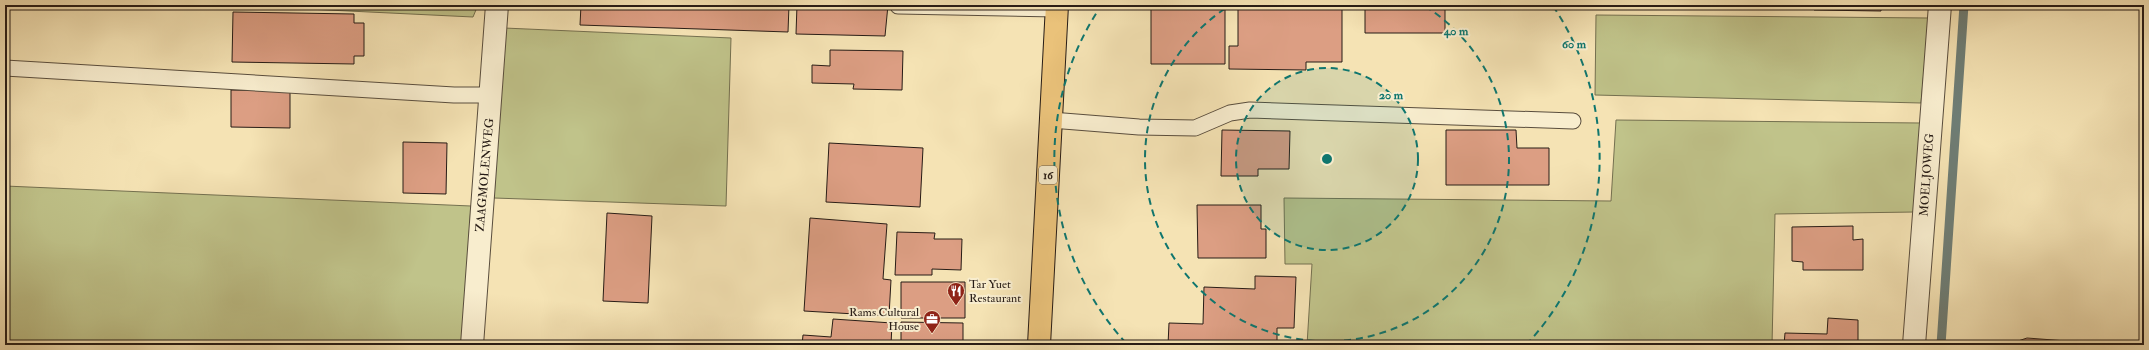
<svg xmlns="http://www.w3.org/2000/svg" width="2149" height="350" viewBox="0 0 2149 350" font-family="'IM FELL Double Pica',serif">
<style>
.green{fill:#c0c38a;stroke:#747050}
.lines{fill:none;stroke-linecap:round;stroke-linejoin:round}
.stream{stroke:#6e7d75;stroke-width:9}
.building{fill:#dc9e83;stroke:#271c16}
.service-casing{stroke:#5a4e3e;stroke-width:17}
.minor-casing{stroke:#5a4e3e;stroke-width:24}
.primary-casing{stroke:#271c16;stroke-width:24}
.service{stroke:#f8edce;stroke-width:15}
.minor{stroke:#f8edce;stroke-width:22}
.primary{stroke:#eac27a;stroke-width:22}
.ring{fill:none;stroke:#0f766e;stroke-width:2;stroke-dasharray:7 5}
.labels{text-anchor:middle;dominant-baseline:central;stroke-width:4;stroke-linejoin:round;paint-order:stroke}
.shield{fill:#f8edce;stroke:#665b4d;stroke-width:1}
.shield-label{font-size:11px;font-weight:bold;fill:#271c16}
.street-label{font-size:12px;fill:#271c16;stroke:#f8edce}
.poi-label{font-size:12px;fill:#271c16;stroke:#f8edce;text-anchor:start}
.centre{fill:#0f766e;stroke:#f8edce;stroke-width:2}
.ring-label{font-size:12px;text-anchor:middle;font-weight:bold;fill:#0f766e;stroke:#f8edce;stroke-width:4;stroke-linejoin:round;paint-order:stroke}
</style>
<rect width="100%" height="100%" fill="#f5e3b4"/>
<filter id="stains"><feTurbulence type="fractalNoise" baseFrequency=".005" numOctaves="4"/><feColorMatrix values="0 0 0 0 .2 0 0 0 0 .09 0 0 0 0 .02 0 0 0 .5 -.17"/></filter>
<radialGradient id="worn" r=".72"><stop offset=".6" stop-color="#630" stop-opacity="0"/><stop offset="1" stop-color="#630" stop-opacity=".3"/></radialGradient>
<path class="green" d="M224,5H478L473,17Z
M1596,15L1929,18L1921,103L1595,95Z
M504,28L731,38L726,206L494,198Z
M1616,120L1921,123L1915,212L1775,214L1772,345H1307L1312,264H1285L1284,198L1611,201Z
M5,186L471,206L462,345H5Z"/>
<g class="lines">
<path class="stream" d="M1941,345L1964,5"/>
</g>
<path class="building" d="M581,5H789L788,32L580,25Z
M797,5H888L885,36L796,34Z
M1151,5H1225V64H1151Z
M1365,5H1445V33H1365Z
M1814,5H1881V11L1814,10Z
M1238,6L1342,7V62H1306V70L1229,69V46H1238Z
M233,12L354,14V23H364V56H354V64L232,62Z
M830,50L903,51L902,90L853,89L854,84L812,83V65L830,66Z
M231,90L290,91V128L231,127Z
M1222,130L1290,131L1289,169H1258V176H1221Z
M1446,130H1516L1517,148H1549V185H1446Z
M403,142L447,143L446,194L403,193Z
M829,143L923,148L920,207L826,202Z
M1197,205H1261V229H1266V258H1198Z
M607,213L652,216L648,303L603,301Z
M810,218L887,224L883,279L891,280L889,316L804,311Z
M1853,226V240L1863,239V270H1803V262L1792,261V227Z
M897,232L935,233L934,239H962L961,270L932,269V275H895Z
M1255,276L1296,277L1294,328H1277V345H1168L1169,323L1203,324L1204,287L1255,289Z
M901,282H965V318H901Z
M1828,318L1858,320V345H1784L1785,333L1827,334Z
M833,319L892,323L891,345H802L803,335L831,337Z
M901,322L963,323V345H901Z
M2027,338L2106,344V345H2018V341Z"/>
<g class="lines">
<defs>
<path id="service" d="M898,6L1057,9
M5,68L454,95H492
M1051,120L1139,127L1195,128L1230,113L1250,110L1573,121"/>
<path id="minor" d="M472,345L497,5
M1914,345L1940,5"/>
<path id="primary" d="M1039,345L1057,5"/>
</defs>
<use href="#service" class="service-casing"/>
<use href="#minor" class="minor-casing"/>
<use href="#primary" class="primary-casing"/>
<use href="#service" class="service"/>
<use href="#minor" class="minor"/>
<use href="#primary" class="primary"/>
</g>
<circle cx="1327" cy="159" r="91" fill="#0f766e" fill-opacity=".12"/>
<g class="ring">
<circle cx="1327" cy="159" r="91"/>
<path d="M1425 6A182 182 0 1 1 1229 6"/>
<path d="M1126 343A273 273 0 0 1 1101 6M1553 6A273 273 0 0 1 1528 343"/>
</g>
<defs>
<symbol id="restaurant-pin" viewBox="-11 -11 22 30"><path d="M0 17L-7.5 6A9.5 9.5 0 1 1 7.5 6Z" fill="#8f2418" stroke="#f8edce"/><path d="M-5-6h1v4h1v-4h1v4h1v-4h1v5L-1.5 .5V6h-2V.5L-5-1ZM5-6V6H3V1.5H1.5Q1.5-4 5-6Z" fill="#fff"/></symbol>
<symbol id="office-pin" viewBox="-11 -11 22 30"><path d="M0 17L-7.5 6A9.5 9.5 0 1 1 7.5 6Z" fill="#8f2418" stroke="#f8edce"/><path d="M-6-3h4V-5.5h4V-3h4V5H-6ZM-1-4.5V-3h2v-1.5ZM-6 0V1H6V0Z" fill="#fff"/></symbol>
</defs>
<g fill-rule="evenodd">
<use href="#restaurant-pin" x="946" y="281" width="20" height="27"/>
<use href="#office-pin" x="922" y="309" width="20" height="27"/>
</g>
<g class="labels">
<rect class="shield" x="1039" y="166" width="18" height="18" rx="3"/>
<g class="shield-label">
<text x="1048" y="175">16</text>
</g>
<g class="street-label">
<text transform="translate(485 175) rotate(-85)">ZAAGMOLENWEG</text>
<text transform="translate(1927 175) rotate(-86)">MOELJOWEG</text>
</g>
<g class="poi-label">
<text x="969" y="284">Tar Yuet<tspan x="969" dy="14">Restaurant</tspan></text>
<text x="919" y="312" text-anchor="end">Rams Cultural<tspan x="919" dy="14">House</tspan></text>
</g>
</g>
<circle cx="1327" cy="159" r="6" class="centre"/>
<g class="ring-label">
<text x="1456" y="35">40 m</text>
<text x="1574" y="48">60 m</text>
<text x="1391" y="99">20 m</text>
</g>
<rect width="2149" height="350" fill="none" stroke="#f5e3b4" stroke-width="20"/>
<rect x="6" y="6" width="2137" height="338" fill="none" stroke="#271c16" stroke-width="2"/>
<rect x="10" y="10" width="2129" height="330" fill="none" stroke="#271c16"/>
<rect width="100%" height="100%" filter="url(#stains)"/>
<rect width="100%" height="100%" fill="url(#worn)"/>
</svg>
